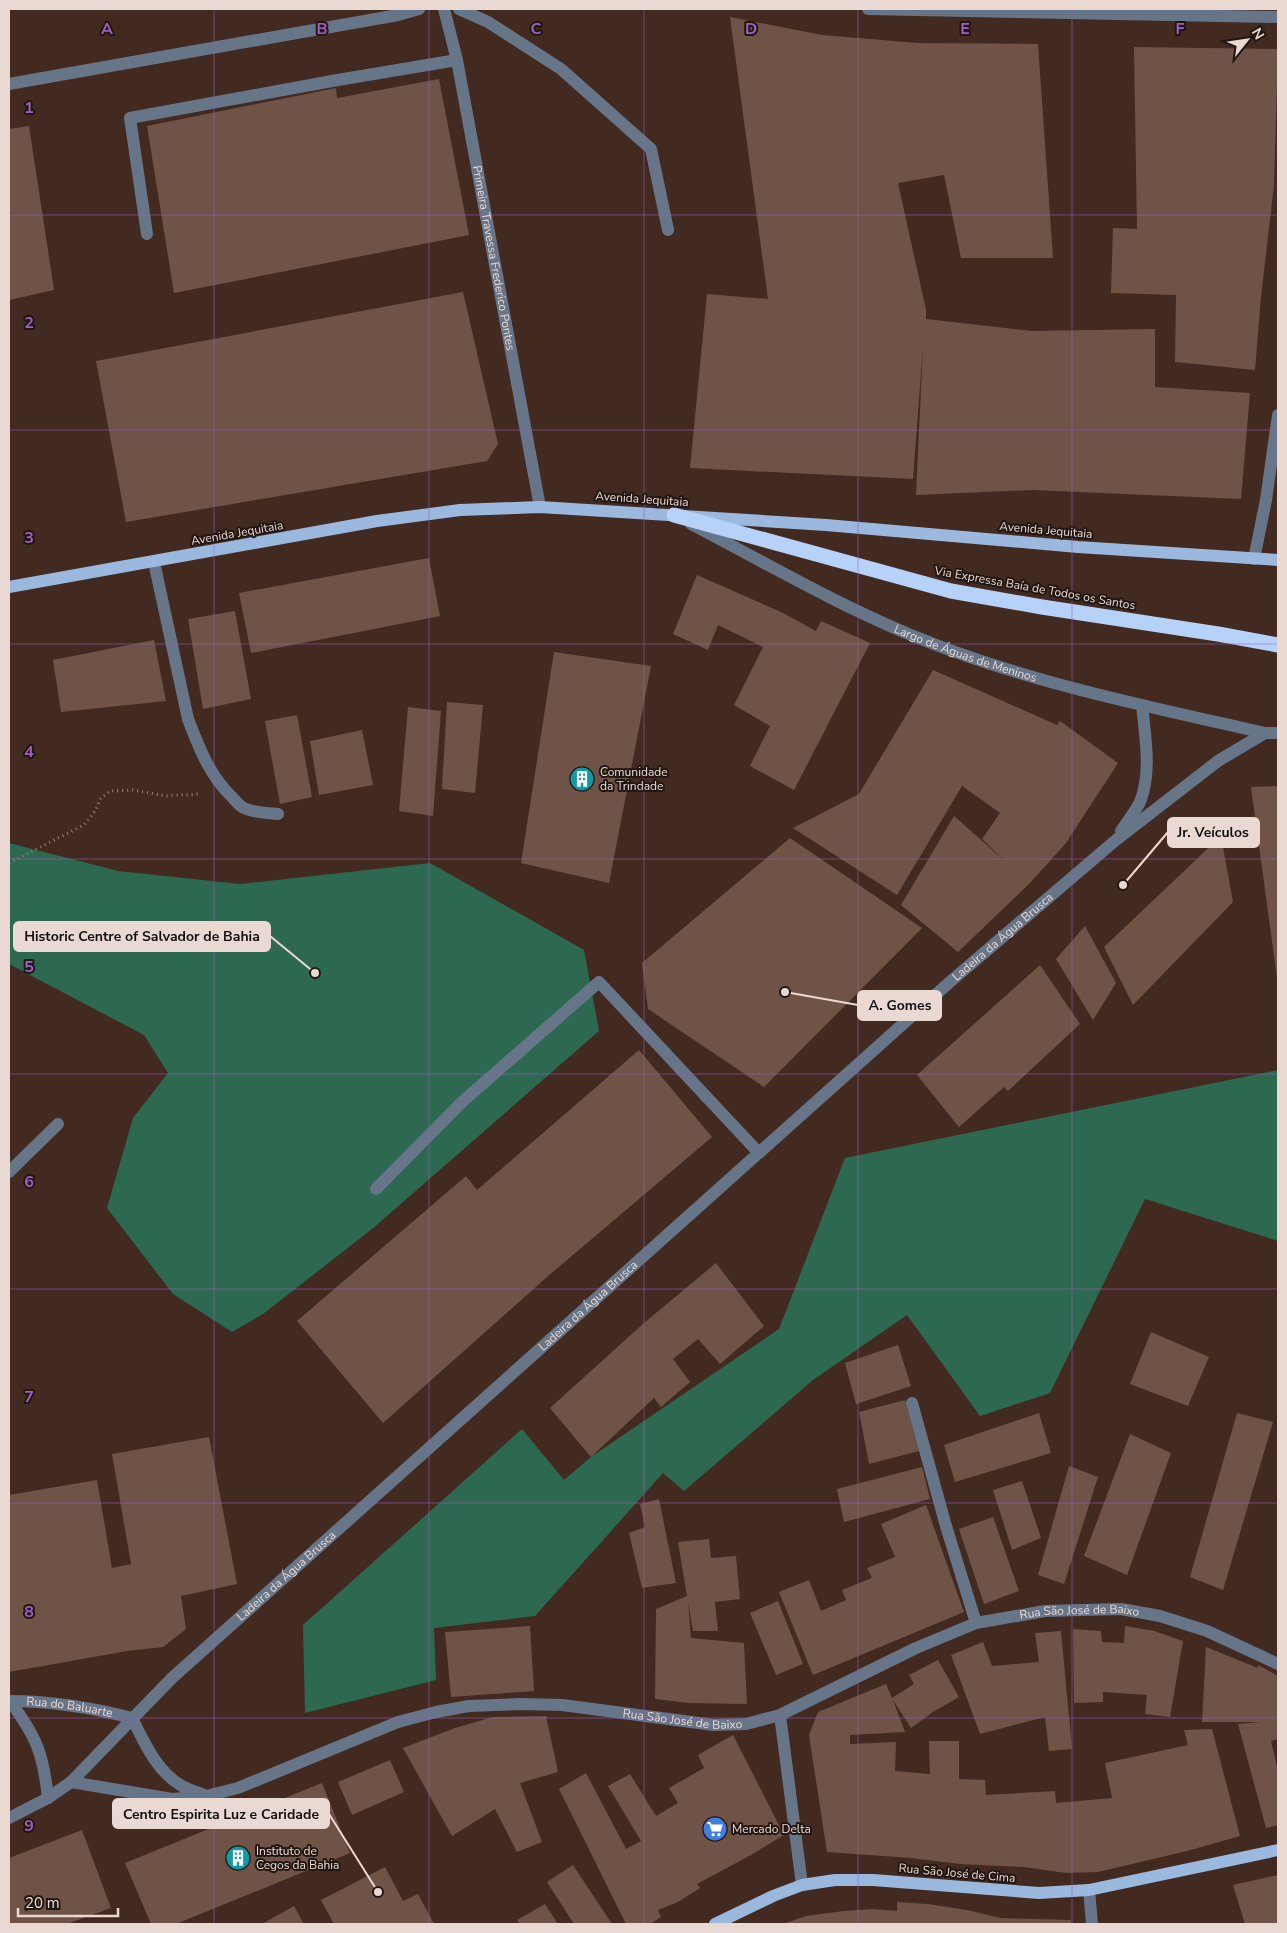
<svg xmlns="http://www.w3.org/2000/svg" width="1287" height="1933" viewBox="0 0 1287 1933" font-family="'Nunito Sans',sans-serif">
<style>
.forest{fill:#2d6950}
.building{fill:#6f5347}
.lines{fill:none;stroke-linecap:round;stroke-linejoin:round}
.path{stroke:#97837a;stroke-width:3;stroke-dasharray:1 4;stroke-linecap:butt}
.minor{stroke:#677588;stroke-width:12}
.major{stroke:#9bb8df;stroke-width:12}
.highway{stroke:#b6d2f8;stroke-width:15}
.grid{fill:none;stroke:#9c60c5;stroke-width:1;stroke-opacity:0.55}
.labels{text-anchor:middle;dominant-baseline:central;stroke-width:4;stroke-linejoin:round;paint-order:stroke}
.street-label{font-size:12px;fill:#ead9d2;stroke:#211611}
.poi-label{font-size:12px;fill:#ead9d2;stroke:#211611;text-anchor:start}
.grid-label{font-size:16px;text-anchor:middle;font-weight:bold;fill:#9c60c5;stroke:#211611;stroke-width:4;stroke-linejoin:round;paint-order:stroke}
.leader{fill:none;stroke:#ead9d2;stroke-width:2}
.callout-dot{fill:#ead9d2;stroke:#211611;stroke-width:2}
.callout{fill:#ead9d2;stroke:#ead9d2;stroke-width:2}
.callout-label{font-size:14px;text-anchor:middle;font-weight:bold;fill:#111}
</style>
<rect width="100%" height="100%" fill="#432a20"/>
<path class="forest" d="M9,843L118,871L240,884L430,863L584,950L599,1031L372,1229L263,1314L232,1332L173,1294L107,1208L133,1118L168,1073L144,1035L9,964Z
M1278,1070V1241L1145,1199L1050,1393L980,1416L907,1315L813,1380L684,1491L663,1473L535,1616L434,1628L436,1680L305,1713L303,1625L522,1429L564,1480L591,1457L779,1329L845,1158Z"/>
<path class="building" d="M730,17L822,35L917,43L1038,44L1053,258H961L944,175L898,183L926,310V319L1031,331L1155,329V387L1250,393L1241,499L1032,490L916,495L923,346L913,479L690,468L707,294L768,299Z
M1134,47L1278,49L1274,185L1261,297L1255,370L1175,362L1176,295L1111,293L1113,228L1137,229Z
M439,79L469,235L174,293L147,126L336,88L337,98Z
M29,126L54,290L9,300V129Z
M463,292L498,444L487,461L126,522L96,361Z
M429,558L440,616L251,653L239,593Z
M697,575L781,612L816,631L821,621L870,643L794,790L750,766L770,726L734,705L763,647L718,625L708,650L673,634Z
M235,611L251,699L203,709L188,619Z
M154,640L166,701L61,712L53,660Z
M554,652L651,666L609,883L521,863Z
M933,670L1057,725L1060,721L1118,763L1066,843L1030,883L958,952L901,905L954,816L1006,862L982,839L1000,813L962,786L897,895L793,828L859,794Z
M447,702L483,705L475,793L442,789Z
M408,707L441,711L433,816L399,811Z
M297,715L312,797L280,804L265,721Z
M362,730L373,785L319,795L310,741Z
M1278,786V978H1277L1251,787Z
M1221,836L1233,902L1133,1005L1104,947Z
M790,838L922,928L764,1087L648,1009L642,963Z
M1085,926L1116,983L1093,1020L1056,959Z
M1040,965L1080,1024L1008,1091L1004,1087L959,1127L917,1075Z
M639,1050L712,1137L547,1277L383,1423L297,1321L466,1176L477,1190Z
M716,1263L764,1326L720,1364L698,1339L673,1359L690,1382L661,1407L654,1398L591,1457L550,1408L644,1323Z
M1151,1332L1209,1357L1188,1406L1130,1384Z
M898,1345L911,1386L856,1404L845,1363Z
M905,1400L919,1451L869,1464L859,1412Z
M1039,1413L1051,1453L955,1482L944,1445Z
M1237,1413L1273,1422L1223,1590L1190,1577Z
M1130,1434L1171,1453L1127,1575L1084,1556Z
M209,1437L237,1584L181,1596L186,1629L163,1647L127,1651L9,1672V1495L97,1480L112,1568L131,1564L112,1454Z
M1069,1466L1098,1477L1064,1584L1038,1575Z
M922,1467L930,1499L844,1522L837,1489Z
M1022,1481L1041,1538L1012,1550L993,1490Z
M659,1499L676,1583L642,1588L629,1533L645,1527L640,1504Z
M926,1505L964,1612L813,1675L779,1592L809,1580L821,1611L846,1600L842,1590L872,1578L867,1568L895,1557L881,1524Z
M993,1517L1019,1591L984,1604L959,1529Z
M709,1539L711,1558L736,1556L740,1599L715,1602L718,1631H693L688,1602L691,1638L744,1643L747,1704L690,1703L655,1699L656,1609L687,1596L678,1542Z
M778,1601L803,1664L776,1675L750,1613Z
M530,1626L534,1691L451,1697L445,1632Z
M1125,1626L1154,1631L1183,1641L1170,1717L1145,1714L1147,1695L1103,1692V1702L1074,1703L1073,1629L1101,1631L1102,1642L1124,1643Z
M1061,1631L1072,1749L1049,1751L1045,1717L980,1734L951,1655L983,1642L992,1666L1039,1662L1035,1633Z
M1206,1647L1258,1668V1665L1278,1676V1739L1271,1741L1278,1771V1825L1266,1828L1238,1724L1261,1722H1202Z
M938,1660L959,1697L933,1712L911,1728L893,1700L905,1732L850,1735V1744L896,1742L895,1771L930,1774L929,1741H959V1779L985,1780L986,1795L1055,1791L1056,1803L1112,1798L1105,1763L1188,1745L1184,1730L1212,1729L1240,1836L1187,1851L1098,1872L1066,1873L1024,1867L960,1864L911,1858L827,1852L809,1735L818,1712L886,1684L892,1698L914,1684L909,1675Z
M546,1716L558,1772L520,1783L542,1842L517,1852L495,1809L452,1836L403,1748L455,1728L493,1717Z
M733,1735L784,1835L751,1855L697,1884L700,1888L678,1902L658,1910L661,1917L650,1924H626L559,1789L586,1773L626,1849L641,1841L608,1786L630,1774L656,1816L678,1803L669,1788L704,1768L698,1755Z
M390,1760L404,1792L352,1815L338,1782Z
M322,1783L350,1853L176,1924H151L125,1863Z
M82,1830L111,1908L67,1924H9V1858Z
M573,1865L612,1924H574L547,1882Z
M385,1867L403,1901L418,1894L434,1924H334L321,1900Z
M1278,1875V1924H1245L1233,1885Z
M897,1902L928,1904L967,1910L1000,1918L1071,1920V1924H783L806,1916L844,1911L873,1909L897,1911Z
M545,1904L558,1924H520L517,1920Z
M294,1906L304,1924H262Z"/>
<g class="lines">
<path class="path" d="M9,863L84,825L96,810L100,799L110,791L133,790L166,796L198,794"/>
<g class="minor">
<path id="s1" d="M444,9L457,60L540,507"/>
<path d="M459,9L488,22L561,69L651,149L668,230"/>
<path d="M868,9L1278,17"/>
<path d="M9,84L398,15L419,9"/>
<path d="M147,234L130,118L332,81L457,60"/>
<path id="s2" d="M691,524C764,562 836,604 911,635C1025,682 1146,706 1265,733H1278"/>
<path d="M1254,559L1266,500L1278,415"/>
<path d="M154,562L188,719C199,748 210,776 232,797C236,801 239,806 244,808C254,813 267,813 278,814"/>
<path d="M1121,831C1127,822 1135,812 1140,802C1152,772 1145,736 1142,705"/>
<path d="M9,1172L58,1124"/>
<path d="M376,1189L462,1102L599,982L759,1153"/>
<path d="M912,1403L946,1526L976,1623"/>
<path id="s3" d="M9,1701C52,1701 89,1707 132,1718"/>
<path d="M10,1701C37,1738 43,1753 48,1798"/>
<path d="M780,1715L802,1885"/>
<path d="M132,1718C144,1742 157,1772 182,1786C189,1790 197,1792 204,1795"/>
<path id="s4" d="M71,1782L172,1799L206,1796L238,1788L398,1722L436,1712L469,1706L520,1704L562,1705L714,1725L746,1724L780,1715L916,1648L976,1623L1045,1611L1121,1609L1160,1616L1207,1631L1278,1664"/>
<path id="s5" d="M9,1818L48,1798L71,1782L172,1678L951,981L1116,840L1218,761L1265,733"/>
<path d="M1089,1890L1092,1924"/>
</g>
<path class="major" d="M9,587L377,521L460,510L540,507L826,525L1078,547L1278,560
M715,1924L773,1896L802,1885L835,1880H873L1039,1893L1089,1890L1278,1850"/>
<path class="highway" d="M674,515L951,591L1042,607L1218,634L1278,645"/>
</g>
<path class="grid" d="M214,9V1924M429,9V1924M644,9V1924M858,9V1924M1072,9V1924M9,215H1278M9,430H1278M9,644H1278M9,859H1278M9,1074H1278M9,1289H1278M9,1503H1278M9,1718H1278"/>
<defs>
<symbol id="building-disc" viewBox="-11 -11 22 22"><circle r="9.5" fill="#0f9aa8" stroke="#211611"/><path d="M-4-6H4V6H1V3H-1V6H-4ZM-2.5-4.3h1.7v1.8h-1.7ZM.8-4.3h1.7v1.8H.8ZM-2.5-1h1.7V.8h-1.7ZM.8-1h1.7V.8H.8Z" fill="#fff"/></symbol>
<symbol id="supermarket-disc" viewBox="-11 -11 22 22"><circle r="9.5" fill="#3f7fe0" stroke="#211611"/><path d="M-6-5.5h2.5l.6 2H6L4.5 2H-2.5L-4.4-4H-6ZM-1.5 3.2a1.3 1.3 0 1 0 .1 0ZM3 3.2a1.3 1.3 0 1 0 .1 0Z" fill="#fff"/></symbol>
</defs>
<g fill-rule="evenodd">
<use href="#building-disc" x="568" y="765" width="28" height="28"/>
<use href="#supermarket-disc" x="701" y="1815" width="28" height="28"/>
<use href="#building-disc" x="224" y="1844" width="28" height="28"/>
</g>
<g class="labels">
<g class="street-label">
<text stroke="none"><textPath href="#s1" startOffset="254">Primeira Travessa Frederico Pontes</textPath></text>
<text transform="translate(642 499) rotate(4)">Avenida Jequitaia</text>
<text transform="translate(1046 530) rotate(5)">Avenida Jequitaia</text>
<text transform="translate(237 533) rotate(-10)">Avenida Jequitaia</text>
<text transform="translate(1035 588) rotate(10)">Via Expressa Baía de Todos os Santos</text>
<text stroke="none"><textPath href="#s2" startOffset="304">Largo de Águas de Meninos</textPath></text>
<text stroke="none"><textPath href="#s5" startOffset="1330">Ladeira da Água Brusca</textPath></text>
<text stroke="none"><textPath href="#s5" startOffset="775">Ladeira da Água Brusca</textPath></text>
<text stroke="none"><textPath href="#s5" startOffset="370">Ladeira da Água Brusca</textPath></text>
<text stroke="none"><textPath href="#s4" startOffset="1050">Rua São José de Baixo</textPath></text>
<text stroke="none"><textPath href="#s3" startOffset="61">Rua do Baluarte</textPath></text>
<text stroke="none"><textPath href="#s4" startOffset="630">Rua São José de Baixo</textPath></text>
<text transform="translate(957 1873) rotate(5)">Rua São José de Cima</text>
</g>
<g class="poi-label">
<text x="600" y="772">Comunidade<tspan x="600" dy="14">da Trindade</tspan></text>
<text x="732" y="1829">Mercado Delta</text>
<text x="256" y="1851">Instituto de<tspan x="256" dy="14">Cegos da Bahia</tspan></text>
</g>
</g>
<g class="grid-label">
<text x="107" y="34">A</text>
<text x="322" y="34">B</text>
<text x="536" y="34">C</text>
<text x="751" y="34">D</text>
<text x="965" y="34">E</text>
<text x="1180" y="34">F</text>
<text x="29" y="113">1</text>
<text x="29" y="328">2</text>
<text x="29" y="543">3</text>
<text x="29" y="757">4</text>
<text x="29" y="972">5</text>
<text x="29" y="1187">6</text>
<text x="29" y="1402">7</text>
<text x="29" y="1617">8</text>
<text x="29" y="1831">9</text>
</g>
<path class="leader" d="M1123 885L1168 832M315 973L270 936M785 992L858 1005M378 1892L329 1814"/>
<g class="callout-dot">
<circle cx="1123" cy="885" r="5"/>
<circle cx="315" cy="973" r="5"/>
<circle cx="785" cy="992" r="5"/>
<circle cx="378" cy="1892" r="5"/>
</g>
<g class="callout">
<rect x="1168" y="818" width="91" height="29" rx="5"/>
<rect x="14" y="922" width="256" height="29" rx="5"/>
<rect x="858" y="991" width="83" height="29" rx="5"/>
<rect x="113" y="1799" width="216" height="29" rx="5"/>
</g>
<g class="callout-label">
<text x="1213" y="837">Jr. Veículos</text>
<text x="142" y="941">Historic Centre of Salvador de Bahia</text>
<text x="900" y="1010">A. Gomes</text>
<text x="221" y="1819">Centro Espirita Luz e Caridade</text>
</g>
<rect width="1287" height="1933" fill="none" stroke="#ead9d2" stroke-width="20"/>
<g transform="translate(1247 40) rotate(60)" stroke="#211611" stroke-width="4" paint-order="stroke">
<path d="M0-4L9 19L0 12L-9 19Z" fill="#ead9d2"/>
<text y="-8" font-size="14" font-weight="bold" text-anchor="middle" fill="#ead9d2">N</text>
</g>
<path d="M18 1908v8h100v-8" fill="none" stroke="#ead9d2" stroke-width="2.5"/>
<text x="25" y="1908" font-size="15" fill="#ead9d2" stroke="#211611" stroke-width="4" paint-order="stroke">20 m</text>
</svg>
